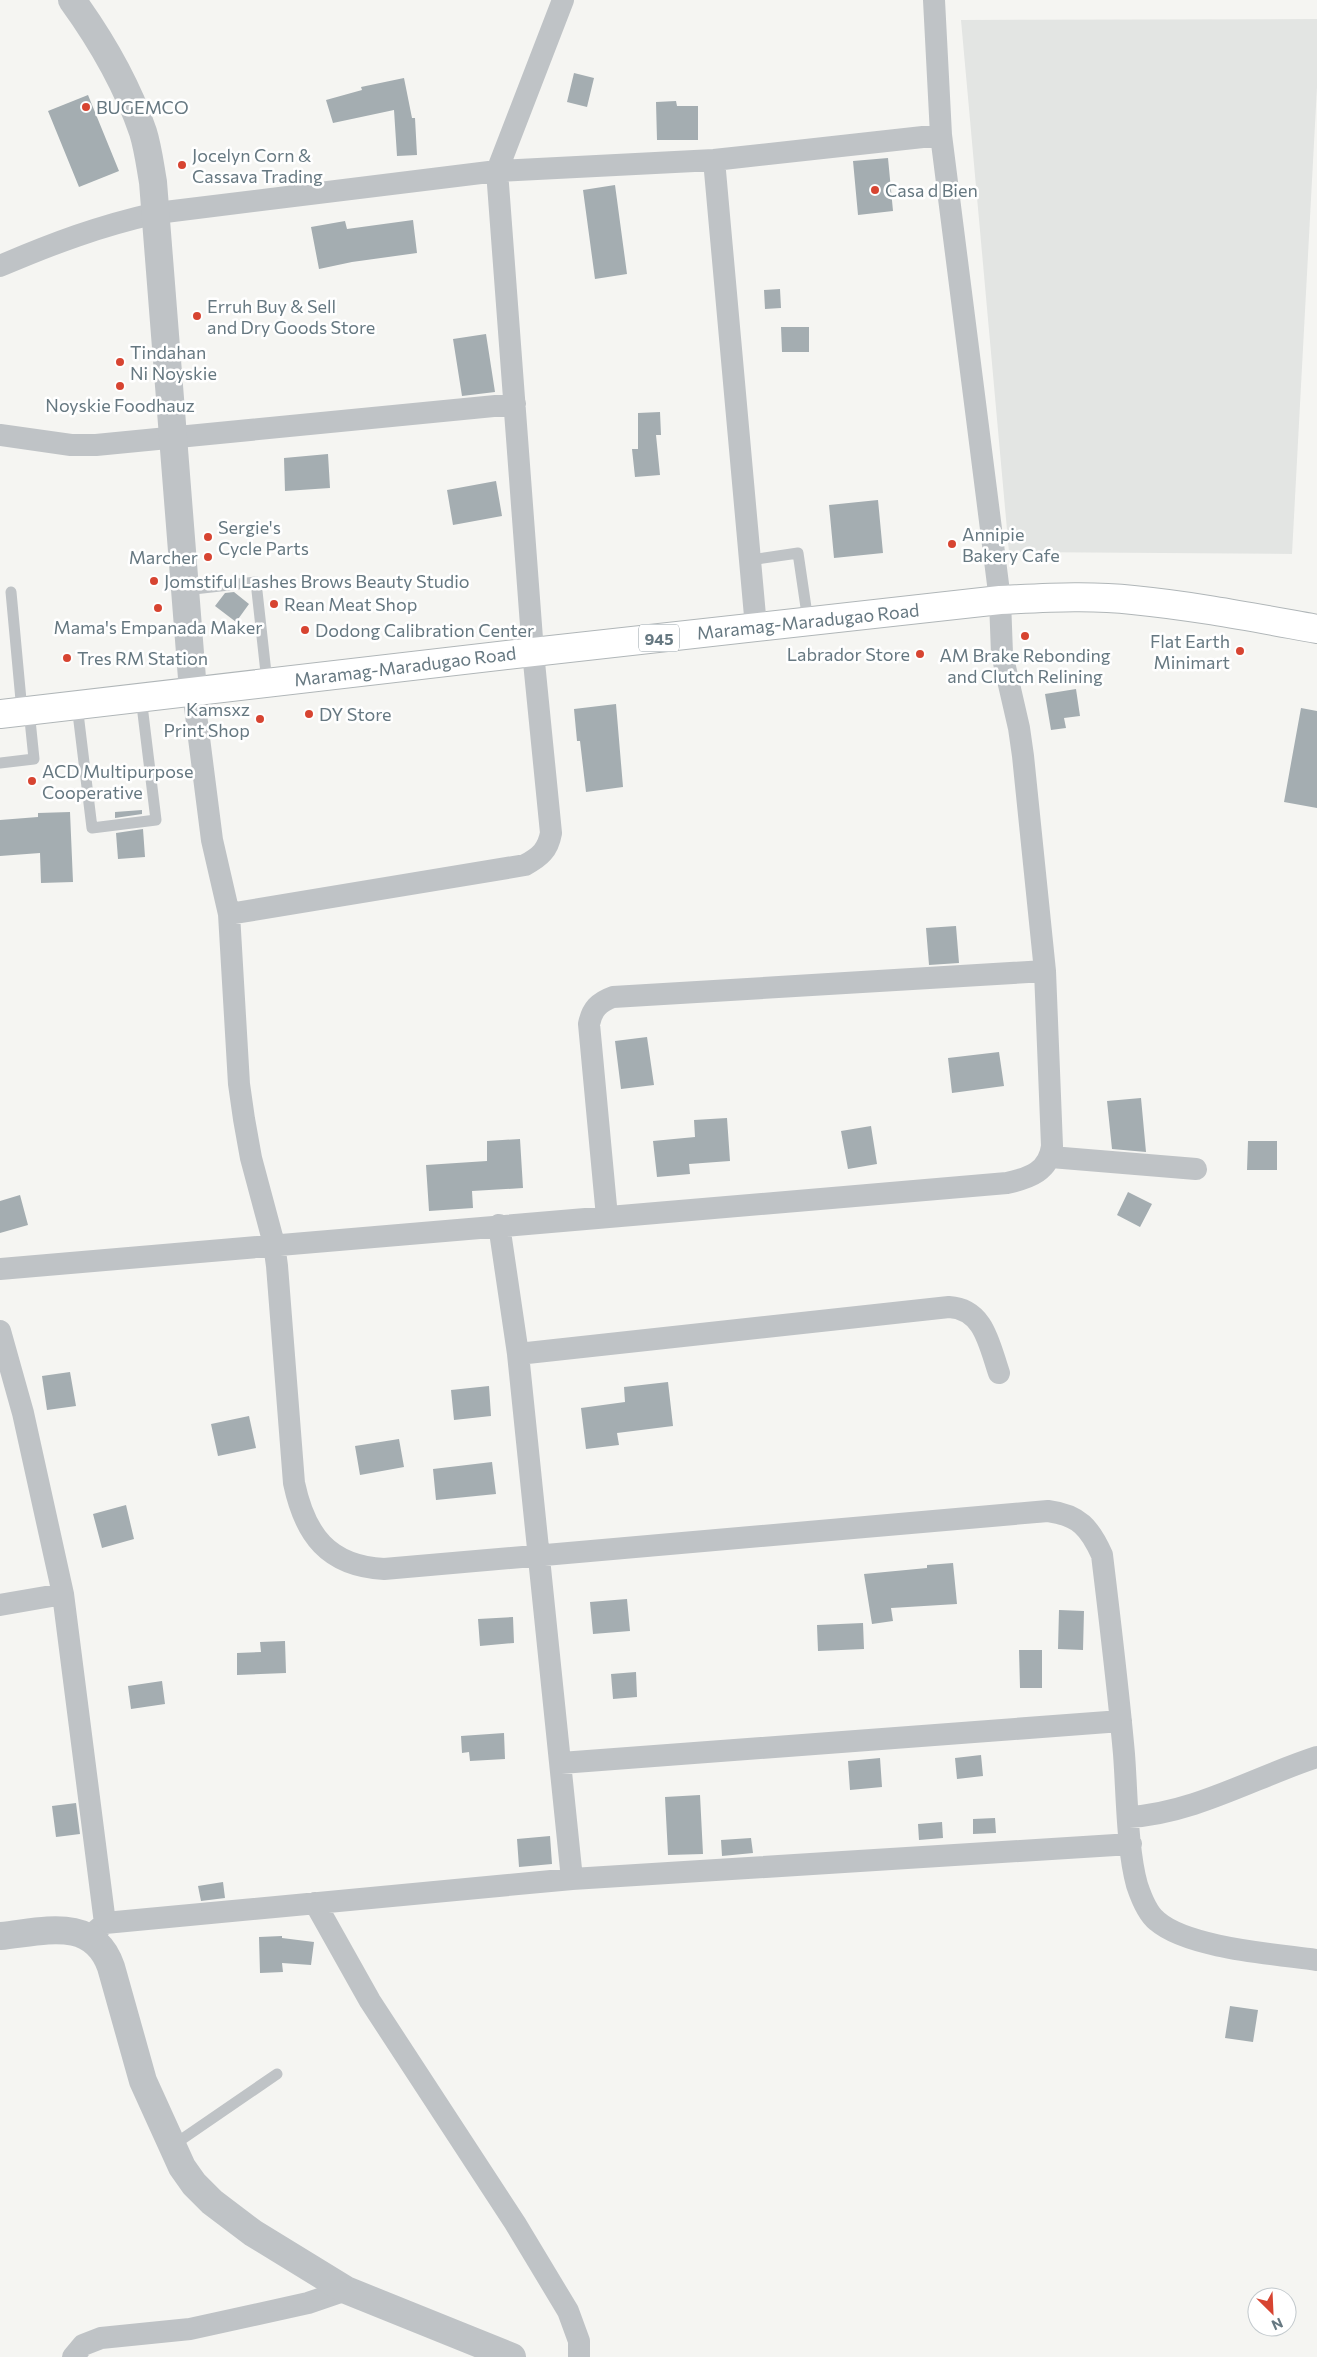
<svg xmlns="http://www.w3.org/2000/svg" width="1317" height="2357" viewBox="0 0 1317 2357" font-family="Commissioner,sans-serif">
<style>
.built{fill:#e3e5e3}
.building{fill:#a4adb1}
.lines{fill:none;stroke-linecap:round;stroke-linejoin:round}
.primary-casing{stroke:#b0b6b8;stroke-width:30}
.service{stroke:#bfc3c6;stroke-width:11}
.minor{stroke:#bfc3c6;stroke-width:22}
.tertiary{stroke:#bfc3c6;stroke-width:28}
.primary{stroke:#fff;stroke-width:28}
.poi-dot{fill:#d74431;stroke:#fff;stroke-width:2}
.labels{text-anchor:middle;dominant-baseline:central;stroke-width:5;stroke-linejoin:round;paint-order:stroke}
.shield{fill:#fff;stroke:#94a0a7;stroke-width:1}
.shield-label{font-size:16px;font-weight:bold;fill:#667881}
.poi-label{font-size:18px;fill:#667881;stroke:#fff;text-anchor:start}
.street-label{font-size:18px;fill:#667881;stroke:#fff}
</style>
<rect width="100%" height="100%" fill="#f5f5f2"/>
<path class="built" d="M1317,19V87L1292,554L1009,552L961,20Z"/>
<path class="building" d="M574,73L594,78L587,107L567,102Z
M404,78L412,118H415L417,155L397,156L394,110L333,123L326,100L362,90L361,87Z
M88,95L119,171L79,187L48,111Z
M676,101L677,106H698V140H657L656,102Z
M888,158L893,211L858,215L853,161Z
M615,185L627,274L595,279L583,190Z
M413,220L417,253L352,262L319,269L311,227L345,221L347,229Z
M780,289L781,308L765,309L764,290Z
M781,327H809V352H782Z
M486,334L495,392L462,396L453,339Z
M660,412L661,435H656L660,475L635,477L632,449H638V413Z
M328,454L330,488L285,491L284,458Z
M496,481L502,516L453,525L447,490Z
M878,500L883,553L834,558L829,505Z
M234,592L249,604L236,622L215,606L225,593Z
M1076,689L1080,716L1064,718L1066,728L1051,730L1045,694Z
M616,704L623,787L586,792L580,741H577L574,709Z
M1301,708L1317,711V808L1284,802Z
M142,810V814L115,818V812Z
M70,812L73,882L41,883L40,853L0,856V820L38,817V813Z
M143,829L145,857L118,859L116,833Z
M956,926L959,963L929,965L926,928Z
M647,1037L654,1085L621,1089L615,1041Z
M999,1052L1004,1086L952,1093L948,1058Z
M1141,1098L1146,1152L1112,1149L1107,1101Z
M727,1118L730,1161L689,1164L690,1174L657,1177L653,1141L695,1137L694,1120Z
M871,1126L877,1164L848,1169L841,1131Z
M520,1139L523,1188L472,1191L473,1208L429,1211L426,1165L487,1161V1141Z
M1248,1141H1277V1170H1247Z
M1128,1192L1152,1204L1140,1227L1117,1215Z
M20,1195L28,1225L0,1233V1201Z
M70,1372L76,1406L47,1410L42,1376Z
M668,1382L673,1426L617,1433L619,1445L586,1449L581,1408L625,1402L624,1387Z
M489,1386L491,1416L454,1420L451,1390Z
M249,1416L256,1448L218,1456L211,1424Z
M399,1439L404,1467L360,1475L355,1446Z
M492,1462L496,1494L436,1500L433,1469Z
M126,1505L134,1539L102,1548L93,1514Z
M953,1563L957,1604L891,1608L893,1621L872,1624L864,1574L927,1568V1565Z
M627,1599L630,1631L593,1634L590,1602Z
M1059,1610L1084,1611L1083,1650L1058,1649Z
M513,1617L514,1643L480,1646L478,1619Z
M863,1623L864,1649L818,1651L817,1625Z
M285,1641L286,1673L237,1675V1653L261,1652L260,1642Z
M1019,1650H1042V1688H1020Z
M636,1672L637,1697L613,1699L611,1674Z
M162,1681L165,1704L131,1709L128,1686Z
M504,1733L505,1759L470,1761L469,1752L462,1753L461,1736Z
M981,1755L983,1776L957,1779L955,1758Z
M880,1758L882,1787L850,1790L848,1761Z
M700,1795L703,1854L668,1855L665,1797Z
M76,1803L80,1834L56,1837L52,1806Z
M995,1818L996,1833L973,1834V1819Z
M942,1822L943,1838L919,1840L918,1824Z
M550,1836L552,1864L519,1867L517,1839Z
M751,1838L753,1853L722,1856L721,1840Z
M223,1882L225,1898L201,1901L198,1886Z
M282,1936V1938L314,1942L311,1965L282,1963L283,1972L260,1973L259,1937Z
M1230,2006L1258,2010L1253,2042L1225,2038Z"/>
<g class="lines">
<defs>
<path id="primary" d="M0,714L533,652L1000,600C1045,598 1089,595 1133,600C1195,606 1256,618 1317,629"/>
</defs>
<use href="#primary" class="primary-casing"/>
<path class="service" d="M750,560L798,553L808,621
M185,590L256,582L267,682
M11,592L22,711
M77,705L92,828L156,820L141,697
M0,763L34,759L29,710
M172,2146L277,2074"/>
<path class="minor" d="M714,160L756,627
M0,266C54,243 99,226 157,213L497,171L714,160L941,135
M0,435L71,445H96L515,404
M193,691L212,840L229,914L239,1084L244,1119L251,1158L274,1244L277,1266L294,1483C305,1535 328,1566 384,1569L1048,1511C1079,1515 1090,1528 1102,1555C1110,1621 1118,1687 1124,1754C1127,1793 1127,1849 1137,1885C1141,1897 1148,1914 1157,1921C1188,1948 1275,1954 1317,1960
M229,914L525,865C540,857 548,850 551,833L533,652L497,171L563,0
M1051,1157L1196,1169
M607,1217L589,1024C592,1009 599,1002 613,997L1045,971
M499,1225L518,1354L572,1879
M0,1269L1007,1183C1030,1178 1049,1171 1052,1146L1045,971L1023,756L1019,728L1002,654L1000,600L941,135L934,0
M0,1331L23,1413L63,1594L105,1923
M518,1354L949,1307C984,1309 989,1344 999,1373
M0,1605L63,1594
M561,1763L1121,1721
M1129,1817C1195,1813 1255,1777 1317,1757
M315,1903L370,2001L515,2223L568,2311L579,2341V2357
M89,1937L105,1923L572,1879L1131,1844
M73,2357L83,2345L101,2338L190,2329L308,2303L346,2290"/>
<path class="tertiary" d="M72,0C101,40 127,85 143,132C148,148 150,165 153,182L193,691
M0,1936C42,1932 93,1915 111,1967L143,2081L182,2167L194,2184L212,2202L253,2233L346,2290L512,2357"/>
<use href="#primary" class="primary"/>
</g>
<g class="poi-dot">
<circle cx="86" cy="107" r="5"/>
<circle cx="182" cy="165" r="5"/>
<circle cx="875" cy="190" r="5"/>
<circle cx="197" cy="316" r="5"/>
<circle cx="120" cy="362" r="5"/>
<circle cx="120" cy="386" r="5"/>
<circle cx="208" cy="537" r="5"/>
<circle cx="952" cy="544" r="5"/>
<circle cx="208" cy="557" r="5"/>
<circle cx="154" cy="581" r="5"/>
<circle cx="274" cy="604" r="5"/>
<circle cx="158" cy="608" r="5"/>
<circle cx="305" cy="630" r="5"/>
<circle cx="1025" cy="636" r="5"/>
<circle cx="1240" cy="651" r="5"/>
<circle cx="920" cy="654" r="5"/>
<circle cx="67" cy="658" r="5"/>
<circle cx="309" cy="714" r="5"/>
<circle cx="260" cy="719" r="5"/>
<circle cx="32" cy="781" r="5"/>
</g>
<g class="labels">
<rect class="shield" x="639" y="624.5" width="40" height="27" rx="4"/>
<g class="shield-label">
<text x="659" y="638">945</text>
</g>
<g class="poi-label">
<text x="96" y="107">BUGEMCO</text>
<text x="192" y="155">Jocelyn Corn &amp;<tspan x="192" dy="21">Cassava Trading</tspan></text>
<text x="885" y="190">Casa d Bien</text>
<text x="207" y="306">Erruh Buy &amp; Sell<tspan x="207" dy="21">and Dry Goods Store</tspan></text>
<text x="130" y="352">Tindahan<tspan x="130" dy="21">Ni Noyskie</tspan></text>
<text x="120" y="405" text-anchor="middle">Noyskie Foodhauz</text>
<text x="218" y="527">Sergie's<tspan x="218" dy="21">Cycle Parts</tspan></text>
<text x="962" y="534">Annipie<tspan x="962" dy="21">Bakery Cafe</tspan></text>
<text x="198" y="557" text-anchor="end">Marcher</text>
<text x="164" y="581">Jomstiful Lashes Brows Beauty Studio</text>
<text x="284" y="604">Rean Meat Shop</text>
<text x="158" y="627" text-anchor="middle">Mama's Empanada Maker</text>
<text x="315" y="630">Dodong Calibration Center</text>
<text x="1230" y="641" text-anchor="end">Flat Earth<tspan x="1230" dy="21">Minimart</tspan></text>
<text x="910" y="654" text-anchor="end">Labrador Store</text>
<text x="1025" y="655" text-anchor="middle">AM Brake Rebonding<tspan x="1025" dy="21">and Clutch Relining</tspan></text>
<text x="77" y="658">Tres RM Station</text>
<text x="250" y="709" text-anchor="end">Kamsxz<tspan x="250" dy="21">Print Shop</tspan></text>
<text x="319" y="714">DY Store</text>
<text x="42" y="771">ACD Multipurpose<tspan x="42" dy="21">Cooperative</tspan></text>
</g>
<g class="street-label">
<text transform="translate(808 621) rotate(-6)">Maramag-Maradugao Road</text>
<text transform="translate(405 666) rotate(-7)">Maramag-Maradugao Road</text>
</g>
</g>
<g transform="translate(1272 2312) rotate(156)"><circle r="24" fill="#ffffff" stroke="#c2c9cd"/>
<path d="M0-4L9 19L0 12L-9 19Z" fill="#d74431"/>
<text y="-8" font-size="14" font-weight="bold" text-anchor="middle" fill="#667881">N</text>
</g>
</svg>
